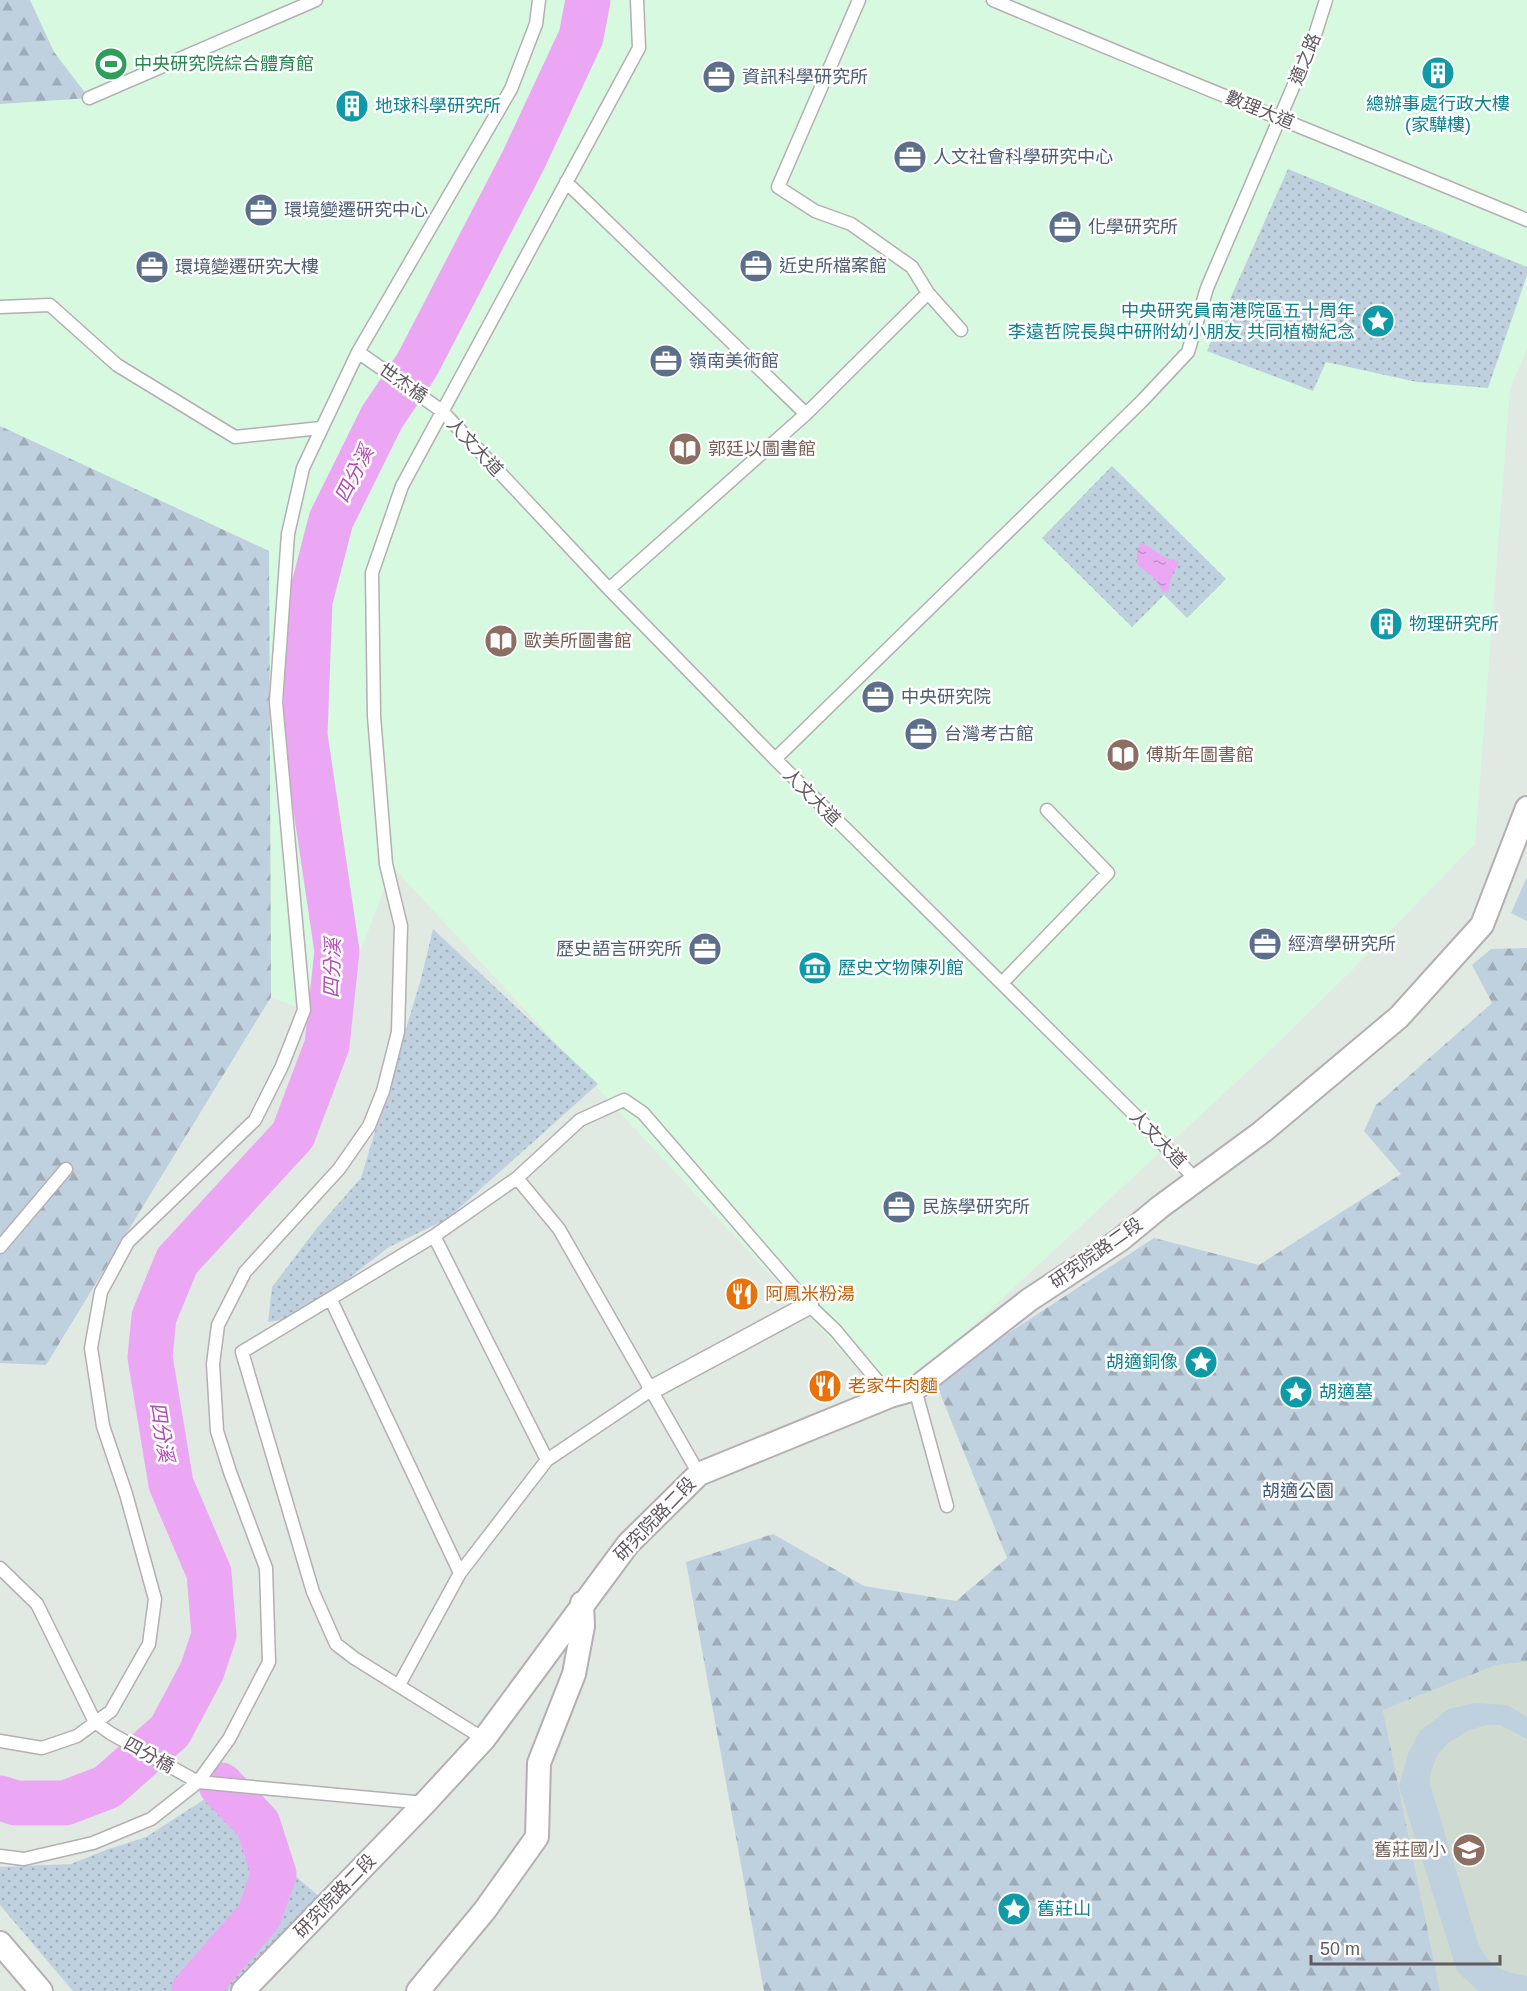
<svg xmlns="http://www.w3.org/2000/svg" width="1527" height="1991" viewBox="0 0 1527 1991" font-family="Helvetica,'Noto Sans TC',sans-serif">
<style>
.commercial{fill:#d7f9df}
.education{fill:#cfdad1}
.green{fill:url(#green-dots)}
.forest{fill:url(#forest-firs)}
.pitch{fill:#bfd0df}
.water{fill:url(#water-ripples)}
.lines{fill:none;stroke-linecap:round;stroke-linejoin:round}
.river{stroke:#eca7f4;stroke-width:45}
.service-casing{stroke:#b5aeb4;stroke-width:15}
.pedestrian-casing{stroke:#b5aeb4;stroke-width:21}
.minor-casing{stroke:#b5aeb4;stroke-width:26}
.service{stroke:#fff;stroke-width:12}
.pedestrian{stroke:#fff;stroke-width:18}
.minor{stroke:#fff;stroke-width:22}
.labels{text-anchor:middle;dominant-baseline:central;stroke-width:5;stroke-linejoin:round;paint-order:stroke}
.street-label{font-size:18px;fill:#60595f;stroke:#fff}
.leisure-label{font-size:18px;fill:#27864d;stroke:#fff;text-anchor:start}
.service-label{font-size:18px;fill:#4e5e75;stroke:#fff;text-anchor:start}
.culture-label{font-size:18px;fill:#0d838f;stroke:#fff;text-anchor:start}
.education-label{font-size:18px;fill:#785e54;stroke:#fff;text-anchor:start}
.food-label{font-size:18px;fill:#c56008;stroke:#fff;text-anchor:start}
.park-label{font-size:18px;fill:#3d5b7b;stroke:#fff}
.water-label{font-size:20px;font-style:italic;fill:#b14eb3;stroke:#fff}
</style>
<defs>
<pattern id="green-dots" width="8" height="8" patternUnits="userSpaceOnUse" patternTransform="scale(1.5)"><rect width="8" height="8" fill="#bfd0df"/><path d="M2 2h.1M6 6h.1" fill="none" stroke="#9facb8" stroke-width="1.8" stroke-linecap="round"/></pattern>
<pattern id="forest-firs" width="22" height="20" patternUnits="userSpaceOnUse" patternTransform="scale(1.5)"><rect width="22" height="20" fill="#bfd0df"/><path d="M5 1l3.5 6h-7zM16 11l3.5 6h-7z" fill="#9facb8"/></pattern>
<pattern id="water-ripples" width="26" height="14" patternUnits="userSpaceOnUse" patternTransform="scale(1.5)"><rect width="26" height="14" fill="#eca7f4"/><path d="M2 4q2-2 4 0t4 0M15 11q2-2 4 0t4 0" fill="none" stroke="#c38bc9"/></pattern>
</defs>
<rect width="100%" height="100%" fill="#e0eae3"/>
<path class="commercial" d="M0,0H1527V348L1510,389L1475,844L1349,973L1259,1061L889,1403L393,867L333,1021L271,997L269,551L0,426Z"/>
<path class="education" d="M1527,1662V1991H1440L1383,1710L1496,1665Z"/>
<path class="green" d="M1288,169L1527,267V275L1488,388L1417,382L1326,362L1313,391L1207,351Z
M1112,466L1226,579L1187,618L1164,595L1132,627L1042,538Z
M433,929L598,1084L447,1219L389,1247L299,1317L268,1322L272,1287L317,1228L361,1178L421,979Z
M205,1799L321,1898L228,1991H73L0,1905V1867L71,1864L106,1850L146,1837Z"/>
<path class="forest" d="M0,0H30L54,52L89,98L0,104Z
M0,426L269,551L271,997L46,1365L0,1363Z
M1527,948V1662L1496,1665L1383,1710L1440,1991H764L686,1562L773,1534L864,1586L956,1601L1007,1558L935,1381L1154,1238L1259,1265L1401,1174L1364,1131L1376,1105L1492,1003L1472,965L1491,949Z"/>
<path class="pitch" d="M1527,877V921L1511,913Z
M1475,1703L1507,1705L1527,1717V1739L1500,1725H1486L1467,1731L1448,1743L1438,1754L1432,1768L1429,1781L1478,1943C1489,1967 1502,1972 1527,1976V1991H1478L1457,1971L1399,1786L1409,1751L1420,1731L1449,1709Z"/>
<path class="water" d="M1141,542L1166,558L1179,562L1171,578L1168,593L1162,591L1156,580L1137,564V553Z"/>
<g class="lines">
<path class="river" d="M0,1798L16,1803H65L107,1787L170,1731L202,1671L214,1635L209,1573L171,1484L150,1357L154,1317L177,1261L293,1135L327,1045L337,951L305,735L310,601L331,520L382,417L417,365L523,161L581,37L588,0
M194,1991L259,1916L274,1874L258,1824L221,1785"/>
<defs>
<path id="service" d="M859,0L778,187L815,211L851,224L912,267L928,293L961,330
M993,0C1170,75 1349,146 1527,220
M89,98L316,0
M566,182L806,414
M0,307L50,305L117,365L235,437L321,428
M358,352L442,411L609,589L775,759L1147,1127L1197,1181
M609,589L806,414L928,293
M775,759L1142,401L1188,352L1207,288L1314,38L1326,0
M1002,983L1108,873L1047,810
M434,1236L547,1460
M0,1247L66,1169
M331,1300L460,1573
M915,1389L947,1506
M699,1474L559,1229L517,1178L580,1120L624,1100L643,1113L809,1305L836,1331L890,1396
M0,1568L37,1604L95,1722L110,1733L198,1782L425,1803
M399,1685L460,1573L547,1460L651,1390
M484,1739L354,1658L336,1644L313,1592L242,1352L434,1236L517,1178
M0,1741L42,1748L77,1736L111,1711L149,1644L155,1599L126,1494L103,1426L91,1348L101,1292L128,1242L255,1120L282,1066L304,1010L276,702L288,534L303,468L358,352L511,89L536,24L539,0
M0,1856L24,1859L93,1843L151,1819L198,1782L229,1739L269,1662L266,1568L230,1472L217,1431L213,1364L218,1325L245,1272L339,1169L369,1126L383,1091L398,1032L401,926L386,864L374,716L372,573L402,486L639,48L637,0"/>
<path id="pedestrian" d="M651,1390L809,1305"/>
<path id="minor" d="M0,1943L41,1991
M243,1991L425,1803L484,1739L628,1544L699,1474L890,1396L915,1389L1029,1300L1120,1240L1160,1207L1262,1132L1399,1017L1482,925L1527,808
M418,1991L485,1910L537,1837L539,1763L574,1674L583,1626L582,1603"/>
</defs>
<use href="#service" class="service-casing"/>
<use href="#pedestrian" class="pedestrian-casing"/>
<use href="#minor" class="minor-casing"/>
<use href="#service" class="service"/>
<use href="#pedestrian" class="pedestrian"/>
<use href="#minor" class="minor"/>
</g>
<defs>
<symbol id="stadium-disc" viewBox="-11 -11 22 22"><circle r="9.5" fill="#2e9e5b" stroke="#fff"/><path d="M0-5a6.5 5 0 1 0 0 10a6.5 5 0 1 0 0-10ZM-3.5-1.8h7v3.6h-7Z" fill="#fff"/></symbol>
<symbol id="building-disc" viewBox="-11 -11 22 22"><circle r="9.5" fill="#0f9aa8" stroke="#fff"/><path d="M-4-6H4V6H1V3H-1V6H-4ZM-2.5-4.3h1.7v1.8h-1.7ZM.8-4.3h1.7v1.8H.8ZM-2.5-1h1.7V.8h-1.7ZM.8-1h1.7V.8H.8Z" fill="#fff"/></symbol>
<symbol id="office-disc" viewBox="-11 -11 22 22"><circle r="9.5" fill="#5c6f8a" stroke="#fff"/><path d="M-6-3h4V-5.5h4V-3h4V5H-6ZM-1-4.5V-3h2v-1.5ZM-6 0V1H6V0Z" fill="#fff"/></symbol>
<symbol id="sight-disc" viewBox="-11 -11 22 22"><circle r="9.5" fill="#0f9aa8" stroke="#fff"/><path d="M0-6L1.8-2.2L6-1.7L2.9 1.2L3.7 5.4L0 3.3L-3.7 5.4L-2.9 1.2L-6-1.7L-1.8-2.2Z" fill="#fff"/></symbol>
<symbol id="library-disc" viewBox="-11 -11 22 22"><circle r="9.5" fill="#8d6e63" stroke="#fff"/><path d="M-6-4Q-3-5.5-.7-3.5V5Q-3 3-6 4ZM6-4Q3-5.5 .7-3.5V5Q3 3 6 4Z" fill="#fff"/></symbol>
<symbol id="museum-disc" viewBox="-11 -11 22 22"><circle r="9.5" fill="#0f9aa8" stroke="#fff"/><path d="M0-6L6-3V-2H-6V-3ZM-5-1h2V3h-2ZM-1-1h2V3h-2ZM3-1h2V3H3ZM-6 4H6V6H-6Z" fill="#fff"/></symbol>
<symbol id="restaurant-disc" viewBox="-11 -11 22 22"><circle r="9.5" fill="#e8710a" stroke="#fff"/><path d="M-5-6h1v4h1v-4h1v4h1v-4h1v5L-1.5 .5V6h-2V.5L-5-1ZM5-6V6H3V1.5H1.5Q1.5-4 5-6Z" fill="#fff"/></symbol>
<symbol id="school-disc" viewBox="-11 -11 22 22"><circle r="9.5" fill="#8d6e63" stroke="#fff"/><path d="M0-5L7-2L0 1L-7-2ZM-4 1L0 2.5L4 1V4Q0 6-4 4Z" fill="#fff"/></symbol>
</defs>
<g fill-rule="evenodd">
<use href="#stadium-disc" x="92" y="45" width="38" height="38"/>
<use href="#building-disc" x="1419" y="54" width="38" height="38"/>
<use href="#office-disc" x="700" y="58" width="38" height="38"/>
<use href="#building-disc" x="333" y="87" width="38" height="38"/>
<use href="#office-disc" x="891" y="138" width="38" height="38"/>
<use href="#office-disc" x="242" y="191" width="38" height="38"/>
<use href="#office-disc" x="1046" y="208" width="38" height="38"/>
<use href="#office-disc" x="737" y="247" width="38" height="38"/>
<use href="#office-disc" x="133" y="248" width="38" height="38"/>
<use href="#sight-disc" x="1359" y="302" width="38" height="38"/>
<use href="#office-disc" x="647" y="342" width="38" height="38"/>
<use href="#library-disc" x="666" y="430" width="38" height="38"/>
<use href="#building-disc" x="1367" y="605" width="38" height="38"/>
<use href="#library-disc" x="482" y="622" width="38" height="38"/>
<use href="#office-disc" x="859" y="678" width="38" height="38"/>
<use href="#office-disc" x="902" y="715" width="38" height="38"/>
<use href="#library-disc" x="1104" y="736" width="38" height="38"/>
<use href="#office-disc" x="1246" y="925" width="38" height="38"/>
<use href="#office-disc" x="686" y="930" width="38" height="38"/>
<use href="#museum-disc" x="796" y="949" width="38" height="38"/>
<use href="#office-disc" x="880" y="1188" width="38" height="38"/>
<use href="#restaurant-disc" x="723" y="1275" width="38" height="38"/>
<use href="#sight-disc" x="1182" y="1343" width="38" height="38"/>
<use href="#restaurant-disc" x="806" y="1367" width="38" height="38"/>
<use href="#sight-disc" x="1277" y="1373" width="38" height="38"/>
<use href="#school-disc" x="1450" y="1831" width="38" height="38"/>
<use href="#sight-disc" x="995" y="1890" width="38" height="38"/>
</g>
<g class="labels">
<g class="street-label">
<text transform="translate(1305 59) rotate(-68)">適之路</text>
<text transform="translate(1260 110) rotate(22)">數理大道</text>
<text transform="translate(403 383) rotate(35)">世杰橋</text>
<text transform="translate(475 447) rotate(47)">人文大道</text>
<text transform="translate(812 797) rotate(45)">人文大道</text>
<text transform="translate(1158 1139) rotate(46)">人文大道</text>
<text transform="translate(1096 1253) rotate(-35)">研究院路二段</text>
<text transform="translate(655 1519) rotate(-46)">研究院路二段</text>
<text transform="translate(149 1755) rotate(29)">四分橋</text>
<text transform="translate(335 1896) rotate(-46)">研究院路二段</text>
</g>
<g class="leisure-label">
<text x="134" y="64">中央研究院綜合體育館</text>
</g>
<g class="service-label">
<text x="742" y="77">資訊科學研究所</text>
<text x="933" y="157">人文社會科學研究中心</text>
<text x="284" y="210">環境變遷研究中心</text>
<text x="1088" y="227">化學研究所</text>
<text x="779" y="266">近史所檔案館</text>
<text x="175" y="267">環境變遷研究大樓</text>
<text x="689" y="361">嶺南美術館</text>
<text x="901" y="697">中央研究院</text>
<text x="944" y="734">台灣考古館</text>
<text x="1288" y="944">經濟學研究所</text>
<text x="682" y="949" text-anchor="end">歷史語言研究所</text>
<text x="922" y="1207">民族學研究所</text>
</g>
<g class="culture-label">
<text x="1438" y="104" text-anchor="middle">總辦事處行政大樓<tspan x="1438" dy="21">(家驊樓)</tspan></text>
<text x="375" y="106">地球科學研究所</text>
<text x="1355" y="311" text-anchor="end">中央研究員南港院區五十周年<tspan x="1355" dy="21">李遠哲院長與中研附幼小朋友 共同植樹紀念</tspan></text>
<text x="1409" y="624">物理研究所</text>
<text x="838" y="968">歷史文物陳列館</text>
<text x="1178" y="1362" text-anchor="end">胡適銅像</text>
<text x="1319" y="1392">胡適墓</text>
<text x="1037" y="1909">舊莊山</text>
</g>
<g class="education-label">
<text x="708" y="449">郭廷以圖書館</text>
<text x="524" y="641">歐美所圖書館</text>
<text x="1146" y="755">傅斯年圖書館</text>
<text x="1446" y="1850" text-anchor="end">舊莊國小</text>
</g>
<g class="food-label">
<text x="765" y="1294">阿鳳米粉湯</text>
<text x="848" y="1386">老家牛肉麵</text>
</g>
<g class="park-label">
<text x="1298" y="1491">胡適公園</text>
</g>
<g class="water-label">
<text transform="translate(354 474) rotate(-63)">四分溪</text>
<text transform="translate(332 968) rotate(-88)">四分溪</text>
<text transform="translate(162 1432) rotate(81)">四分溪</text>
</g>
</g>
<path d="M1311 1955v9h189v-9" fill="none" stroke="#60595f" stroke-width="3"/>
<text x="1320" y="1955" font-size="18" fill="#60595f" stroke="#ffffff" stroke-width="4.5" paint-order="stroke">50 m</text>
</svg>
